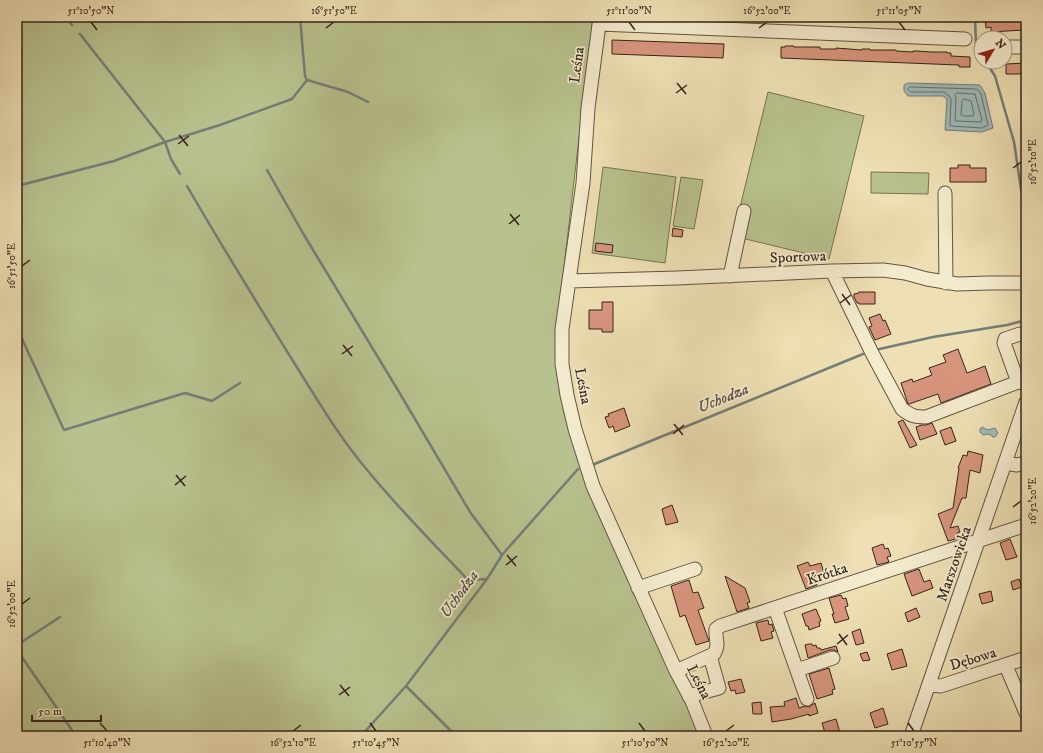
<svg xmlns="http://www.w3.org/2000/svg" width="1043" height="753" viewBox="0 0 1043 753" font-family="'IM FELL DW Pica',serif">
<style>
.green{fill:#b8c28e;stroke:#767354}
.water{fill:#9fbab9;stroke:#747e79}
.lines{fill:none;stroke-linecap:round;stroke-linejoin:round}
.shore{stroke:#6a6f6a;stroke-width:1}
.stream{stroke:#747e79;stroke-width:2.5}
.building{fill:#d7957d;stroke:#34241a}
.minor-casing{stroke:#625340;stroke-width:15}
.minor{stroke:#f4ebce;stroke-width:13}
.ticks{fill:none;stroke:#34241a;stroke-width:1.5}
.labels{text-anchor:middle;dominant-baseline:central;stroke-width:3.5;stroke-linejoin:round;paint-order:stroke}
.street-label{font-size:15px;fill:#34241a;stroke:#f4ebce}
.water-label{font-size:16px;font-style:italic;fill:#54514a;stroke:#f4ebce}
.neatline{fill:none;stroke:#34241a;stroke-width:1.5}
.ticks-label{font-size:10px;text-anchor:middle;fill:#34241a}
</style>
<rect width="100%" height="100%" fill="#eee0b4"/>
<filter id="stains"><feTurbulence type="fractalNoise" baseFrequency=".005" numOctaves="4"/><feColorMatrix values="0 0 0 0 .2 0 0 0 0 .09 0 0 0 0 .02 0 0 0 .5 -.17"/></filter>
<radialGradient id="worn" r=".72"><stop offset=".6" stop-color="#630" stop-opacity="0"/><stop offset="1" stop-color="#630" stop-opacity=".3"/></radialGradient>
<path class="green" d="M17,17H593L557,328L558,369L565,415L583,472L702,736H17Z
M768,92L864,116L829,259L733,236Z
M603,167L676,177L665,263L592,253Z
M871,172L929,173L928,194L871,193Z
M681,177L703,180L694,229L673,226Z"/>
<path class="water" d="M908,83L980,85L985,93L993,128L982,132L945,130L947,99L943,96H908L904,91V85Z
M982,427L988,430L995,428L998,433L995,437H993L989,434L983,435L980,432V429Z"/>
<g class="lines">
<path class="shore" d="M910,87L977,89L981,94L988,125L982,128L951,126L950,125L951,99L949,96L944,92H911L908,89Z
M957,93L975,94L982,120L981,122L955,121L956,99L955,95Z
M964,99L971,101L974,114L973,116H963L961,115L962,101Z"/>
<path class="stream" d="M65,17L72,25
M300,17L305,76L307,80L348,92L368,102
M975,17L976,45L981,54
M80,34L165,142L220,125L292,99L307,80
M986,62L995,76L1014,142L1021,189L1026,214
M267,170L304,235L399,392L470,512L502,555
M17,186L114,161L165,142L171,159L180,174
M187,186C221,245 257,303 293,361C317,399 339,437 368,471C399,509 434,544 468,580L487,579
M17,328L64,430L185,393L212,401L240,383
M875,350L933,337L1007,325L1026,320
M592,465L863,354
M17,645L60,617
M17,650L76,736
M406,686L456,736
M361,736L406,686L487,579L502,555L578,469"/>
</g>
<path class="building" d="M985,17H1024L1023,30L991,32V27L986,28Z
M612,40L724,44L723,58L612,54Z
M785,46H794V47H820V49H836V48L862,50V49H870V50H896V51L913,52V51H917L931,52H947V53H951V56L970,57V67H959V65L781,58V47H785Z
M1026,63V74H1006V64Z
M958,165H970V168H986V182H950V168H958Z
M673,228L683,230L682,237L672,236Z
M596,243L613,245L612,253L595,251Z
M859,292H875V304H859V303H857L854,297V294L859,293Z
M602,302H613V332H602V329H589V310H602Z
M880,314L883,321L885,320L891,334L875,340L869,327L872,326L869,318Z
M958,349L967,373L985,366L991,384L941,403L938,394L909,404H908L901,383L912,379L913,382L932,375L929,368L946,362L943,355Z
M624,408L630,426L615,432L613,426L609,428L605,417L609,416L608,414Z
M903,420L917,445L910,448L898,422Z
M932,423L937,434L920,440L916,427L922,425H926Z
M951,427L956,441L945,445L940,431Z
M968,451L983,455L980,473L970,470L966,498H962L950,528L958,526L960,532L957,533L959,538L948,541L938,514L953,508L959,468H958L963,455L967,456Z
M672,505L678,522L666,525L662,509Z
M1010,539L1017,557L1006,560L1000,543Z
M883,544L885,549L888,548L891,556L887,557L889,562L877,565L872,548Z
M808,562L810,566L821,563L824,573L814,576L817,585L806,589L797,566Z
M919,569L924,582L930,580L933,588L912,596L904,574Z
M725,576L745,588L750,602L747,603L749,608L737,612Z
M1019,579L1022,587L1013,590L1011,582Z
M689,580L693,593L698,592L704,608L698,610L709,641L696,645L685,615L680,617L671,586Z
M991,591L993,601L982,604L979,594Z
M841,595L843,599L846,598L848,606L845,607L849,619L835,623L832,614H834L829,598Z
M916,608L920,617L908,622L905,613Z
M816,609L821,621L819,622L820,626L809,630L808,626H806L802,614Z
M768,620L769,625L772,624L774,631L771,632L773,638L761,641L756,623Z
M860,629L864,643L856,645L852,632Z
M809,644H812L813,646L816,645L817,648H820L821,650L836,646L838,652L834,650H830L808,658L805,645Z
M902,649L907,666L892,670L887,654Z
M867,652L870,660L863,661L860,654Z
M829,668L835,689L832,690L833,694L817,699L809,674Z
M741,679L745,692L736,694L735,690L731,691L728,682Z
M796,698L799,708L805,706L809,707L815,703L818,713L809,716V714L791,719L772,722L770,707L785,706L784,702Z
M761,702L762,714H753L752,703Z
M883,708L888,724L875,728L870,713Z
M836,719L840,733L832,736H826L822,723Z"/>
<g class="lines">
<defs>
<path id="minor" d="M600,17L588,108L583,183L562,329V364L567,395L575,429L593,486L676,671L692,701L706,736
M599,24L965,39
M1005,47H1026
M945,193L946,283
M832,271L872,353L902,409C911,416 915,417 926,417L1018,382
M730,276L744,211
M569,281L677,278L832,271L883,270L905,273L927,279L957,284L989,283H1026
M1026,334H1020L1005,339L1004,343L1018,382L1026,384
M1005,463L1017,465L1026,463
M638,588L695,569
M775,608L807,699
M1006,666L1026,713
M797,670L833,658
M676,671L714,654C720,644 715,640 716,629L720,626L1026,525
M929,685L941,686L1026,658
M689,696L719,688L710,656
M911,736L1026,402"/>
</defs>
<use href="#minor" class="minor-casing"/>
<use href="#minor" class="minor"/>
</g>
<path class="ticks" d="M91,22L97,30M629,22L635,30M899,22L905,30M326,28L334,22M759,28L767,22M677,83L686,94M676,93L687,85M179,135L188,146M178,144L189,136M1013,168L1021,162M510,214L519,225M509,224L520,215M22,266L30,260M842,294L850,305M840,303L851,295M343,345L352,356M342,354L353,346M674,424L683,435M673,434L684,425M176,475L185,486M175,485L186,476M1013,507L1021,501M507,555L516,566M506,565L517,556M22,604L30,598M839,634L847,645M837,644L848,635M340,685L349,696M339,695L350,687M100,723L107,731M370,723L376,731M639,723L645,731M908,723L914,731M293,731L301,725M726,731L734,725"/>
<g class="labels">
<g class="street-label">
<text transform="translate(577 65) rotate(-82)">Leśna</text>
<text transform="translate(798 257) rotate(-2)">Sportowa</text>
<text transform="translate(583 386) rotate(79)">Leśna</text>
<text transform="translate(954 564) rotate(-71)">Marszowicka</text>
<text transform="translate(827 574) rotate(-18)">Krótka</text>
<text transform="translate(973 659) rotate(-17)">Dębowa</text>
<text transform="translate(699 682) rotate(63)">Leśna</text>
</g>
<g class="water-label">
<text transform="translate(723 398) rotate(-22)">Uchodza</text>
<text transform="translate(459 594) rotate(-54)">Uchodza</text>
</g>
</g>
<rect width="1043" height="753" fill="none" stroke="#eee0b4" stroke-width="44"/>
<g transform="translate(993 50) rotate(52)"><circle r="19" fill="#f4ebce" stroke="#a79b86"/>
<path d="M0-3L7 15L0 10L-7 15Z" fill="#8f2418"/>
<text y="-6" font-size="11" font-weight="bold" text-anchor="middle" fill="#34241a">N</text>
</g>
<path d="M32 715v6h69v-6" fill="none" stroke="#34241a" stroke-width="2"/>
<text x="38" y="715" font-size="12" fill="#34241a" stroke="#f4ebce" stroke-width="3" paint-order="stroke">50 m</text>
<rect x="22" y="22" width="999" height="709" class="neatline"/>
<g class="ticks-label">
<text x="91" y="14">51°10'50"N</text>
<text x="334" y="14">16°51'50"E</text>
<text x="629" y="14">51°11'00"N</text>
<text x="767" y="14">16°52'00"E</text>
<text x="899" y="14">51°11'05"N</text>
<text transform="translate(1032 162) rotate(-90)" y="4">16°52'10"E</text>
<text transform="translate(11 266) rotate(-90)" y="4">16°51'50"E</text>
<text transform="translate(1032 501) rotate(-90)" y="4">16°52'20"E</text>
<text transform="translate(11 604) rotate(-90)" y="4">16°52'00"E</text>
<text x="107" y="746">51°10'40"N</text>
<text x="293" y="746">16°52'10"E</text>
<text x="376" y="746">51°10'45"N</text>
<text x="645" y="746">51°10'50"N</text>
<text x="726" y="746">16°52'20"E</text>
<text x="914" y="746">51°10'55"N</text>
</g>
<rect width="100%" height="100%" filter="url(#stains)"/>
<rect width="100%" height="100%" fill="url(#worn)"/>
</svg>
